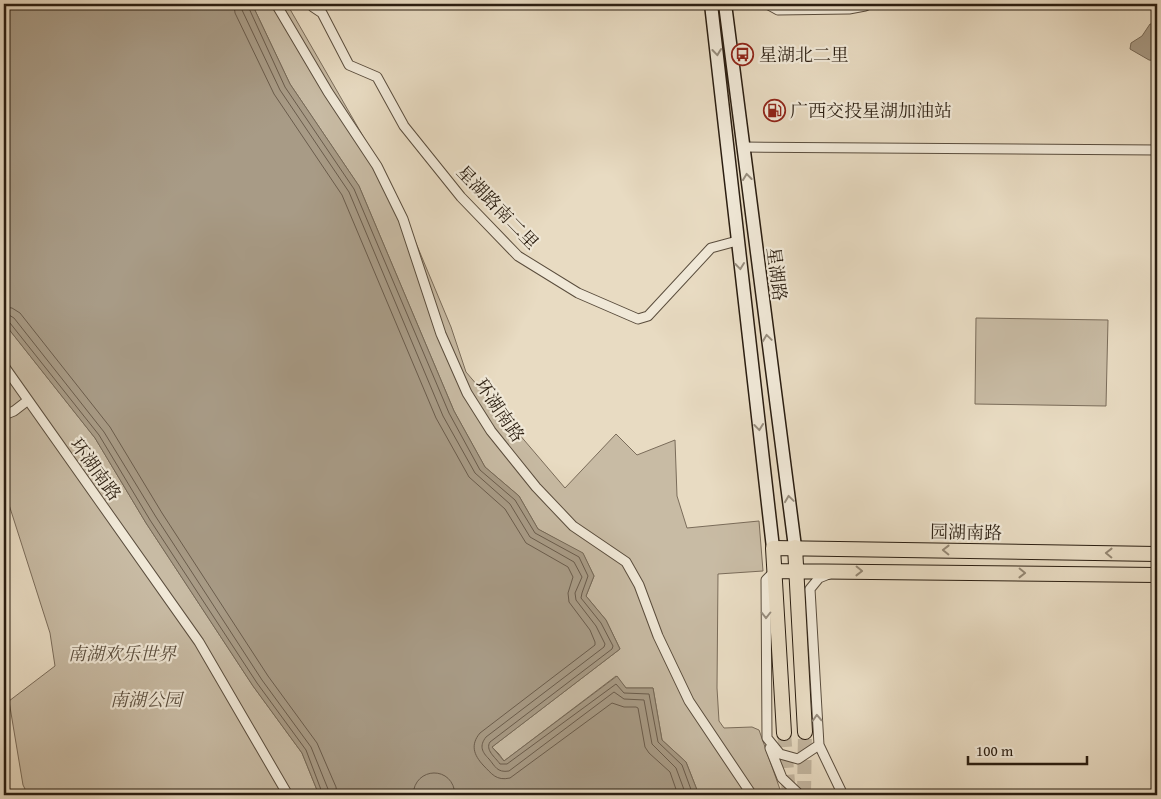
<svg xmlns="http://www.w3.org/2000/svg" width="1161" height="799" viewBox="0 0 1161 799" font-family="'Gentium Book Plus','Noto Serif SC',serif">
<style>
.green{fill:#c8bba4;stroke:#7a6c5a}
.water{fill:#a89b86;stroke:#766957}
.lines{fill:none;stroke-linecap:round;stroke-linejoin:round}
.shore{stroke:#6a5c4c;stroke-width:1}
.primary-tunnel{stroke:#c2b59f;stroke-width:14;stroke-dasharray:14 7;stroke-linecap:butt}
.street-casing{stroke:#5a4d3d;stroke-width:11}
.secondary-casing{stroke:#2b1e11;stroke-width:15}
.primary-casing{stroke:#2b1e11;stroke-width:16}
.street{stroke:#f0e8d7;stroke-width:9}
.secondary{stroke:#f0e8d7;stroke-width:12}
.primary{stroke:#e8dbc2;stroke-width:14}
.oneway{stroke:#978d7e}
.oneway2{stroke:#938672}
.labels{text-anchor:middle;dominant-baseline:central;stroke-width:4.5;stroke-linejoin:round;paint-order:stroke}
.poi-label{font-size:18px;fill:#2b1e11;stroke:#f0e8d7;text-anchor:start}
.street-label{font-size:18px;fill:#2b1e11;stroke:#f0e8d7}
.park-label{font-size:18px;font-style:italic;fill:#5a4d3d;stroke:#f0e8d7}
</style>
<rect width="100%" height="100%" fill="#e8dbc2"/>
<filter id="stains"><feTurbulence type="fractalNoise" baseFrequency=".004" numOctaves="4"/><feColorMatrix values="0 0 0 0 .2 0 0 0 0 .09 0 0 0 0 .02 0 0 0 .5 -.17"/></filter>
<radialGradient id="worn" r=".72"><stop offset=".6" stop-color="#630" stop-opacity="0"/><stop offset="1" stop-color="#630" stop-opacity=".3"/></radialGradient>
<path class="green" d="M252,4H287L379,164L408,224L451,327L466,372L565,488L616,434L637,455L675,440L677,496L687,528L759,521L763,571L718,574L717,688L719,721L724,728L752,727L759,730L782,795H699L686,762L662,740L653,688H626L616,676L504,761L499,754L492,747L620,649L606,620L586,596L594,576L583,554L538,529L519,496L485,467L454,411L359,186L290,84Z
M976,318L1108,320L1106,406L975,404Z
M4,323L95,438L146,523L253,686L302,753L319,795H28L23,785L9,701L55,666L50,633L4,489Z"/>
<path class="water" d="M4,4H252L290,84L359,186L454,411L485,467L519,496L538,529L583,553L594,576L586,596L606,620L620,649L492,747L504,761L617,676L626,688H653L662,740L686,762L699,795H438L435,791L429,795H319L302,753L253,686L146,523L95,438L4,323Z
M1150,24H1157V61L1149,60L1130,49L1131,43L1142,36Z"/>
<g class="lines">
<path class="shore" d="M234,4L235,13L274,94L342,195L436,418L469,477L505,509L526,543L568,567L573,577L568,593L569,602L590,630L595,642V645L480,733C470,745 474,755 483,765C492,774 496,781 510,778L612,703L624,707H636L638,708L645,747L649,753L670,772L678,795
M241,4L242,10L280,90L349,192L443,416L475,473L510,504L530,537L574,562L582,577L575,593L576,600L596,626L605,644L604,647L486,737C479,746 482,752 489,759C495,766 497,773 509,771L614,692L624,699L644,700L652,744L676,768L686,795
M247,4L285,87L354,189L449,413L480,470L515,500L535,533L579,557L588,576L582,593L581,598L601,623L613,646L612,649L490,742C485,750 495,757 500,764H507L616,684L624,693L649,694L658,742L682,765L693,795
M4,307L12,308L20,313L110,427L162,513L268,676L317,743L336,787L337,795
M4,314L9,315L14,318L104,432L156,517L262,680L311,747L328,789L329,795
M4,320L10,323L99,435L150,520L257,683L306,750L323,795
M413,795C414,766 454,765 455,795"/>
<path class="primary-tunnel" d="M784,733L789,795
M804,795L805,732"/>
<defs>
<path id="street" d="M276,4L328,92L377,166L403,219L441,334L467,393L491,431L536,487L573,526L626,562L639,585L658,636L689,701L752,795
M311,4L313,7L322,13L349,65L377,77L404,126L461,197L518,256L578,293L638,319L648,316L711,248L737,241
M767,4L778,10L849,9L865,6L869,4
M743,147L1157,150
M4,366L199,642L288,795
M4,415L14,411L27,401
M775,571L766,580L767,738L780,754L798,759L819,745L810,589L819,578L829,574
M819,745L843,795
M770,748L782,778L800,795"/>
<path id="secondary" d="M711,4L773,548
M725,4L795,547"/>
<path id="primary" d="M795,547L805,732
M775,571L1157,575
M784,733L773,548L1157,554"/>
</defs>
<use href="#street" class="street-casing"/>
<use href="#secondary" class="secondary-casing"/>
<use href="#primary" class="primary-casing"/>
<use href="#street" class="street"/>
<use href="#secondary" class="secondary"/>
<use href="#primary" class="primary"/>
</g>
<defs><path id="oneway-chevron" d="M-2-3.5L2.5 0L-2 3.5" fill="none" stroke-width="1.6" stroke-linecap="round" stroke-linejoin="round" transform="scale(1.25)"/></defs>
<g class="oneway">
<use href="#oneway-chevron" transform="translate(717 52) rotate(84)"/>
<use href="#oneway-chevron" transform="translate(747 177) rotate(-97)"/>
<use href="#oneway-chevron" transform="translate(740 266) rotate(83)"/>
<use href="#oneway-chevron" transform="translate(767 338) rotate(-98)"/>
<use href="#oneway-chevron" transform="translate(759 427) rotate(83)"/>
<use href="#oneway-chevron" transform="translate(789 499) rotate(-98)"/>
<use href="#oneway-chevron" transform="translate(766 615) rotate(90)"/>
<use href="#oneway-chevron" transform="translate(817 718) rotate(-93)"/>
</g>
<g class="oneway2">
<use href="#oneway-chevron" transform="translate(946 550) rotate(-179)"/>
<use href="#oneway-chevron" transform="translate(1109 553) rotate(-179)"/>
<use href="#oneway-chevron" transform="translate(859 571) rotate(1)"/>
<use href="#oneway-chevron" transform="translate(1022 573) rotate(1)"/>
</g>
<defs>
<symbol id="bus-ring" viewBox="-11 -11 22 22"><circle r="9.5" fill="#f0e8d7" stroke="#8f2418" stroke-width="1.5"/><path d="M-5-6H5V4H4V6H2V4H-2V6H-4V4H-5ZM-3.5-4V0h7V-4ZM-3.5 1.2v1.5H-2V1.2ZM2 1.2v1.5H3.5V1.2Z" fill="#8f2418"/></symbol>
<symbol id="fuel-ring" viewBox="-11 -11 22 22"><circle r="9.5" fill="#f0e8d7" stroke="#8f2418" stroke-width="1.5"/><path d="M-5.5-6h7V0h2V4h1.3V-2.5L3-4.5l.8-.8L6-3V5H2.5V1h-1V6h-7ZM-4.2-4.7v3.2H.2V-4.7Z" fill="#8f2418"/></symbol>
</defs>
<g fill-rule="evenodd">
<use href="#bus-ring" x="730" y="42" width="25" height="25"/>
<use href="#fuel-ring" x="762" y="98" width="25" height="25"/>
</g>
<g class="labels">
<g class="poi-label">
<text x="759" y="54">星湖北二里</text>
<text x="790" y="110">广西交投星湖加油站</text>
</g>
<g class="street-label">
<text transform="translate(498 207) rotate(46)">星湖路南二里</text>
<text transform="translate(777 274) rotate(83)">星湖路</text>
<text transform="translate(500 410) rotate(56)">环湖南路</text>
<text transform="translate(96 469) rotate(54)">环湖南路</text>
<text transform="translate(966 532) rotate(1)">园湖南路</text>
</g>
<g class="park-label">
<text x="122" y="653">南湖欢乐世界</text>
<text x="146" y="699">南湖公园</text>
</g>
</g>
<rect width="1161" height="799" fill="none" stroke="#e8dbc2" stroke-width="20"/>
<rect x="5" y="5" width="1151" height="789" fill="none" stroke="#2b1e11" stroke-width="2.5"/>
<rect x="10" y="10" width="1141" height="779" fill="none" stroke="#2b1e11"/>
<path d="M968 756v8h119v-8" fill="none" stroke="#2b1e11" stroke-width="2.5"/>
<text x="976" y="756" font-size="15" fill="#2b1e11" stroke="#f0e8d7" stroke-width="4" paint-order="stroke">100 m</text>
<rect width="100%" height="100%" filter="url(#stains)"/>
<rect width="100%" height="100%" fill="url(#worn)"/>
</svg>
